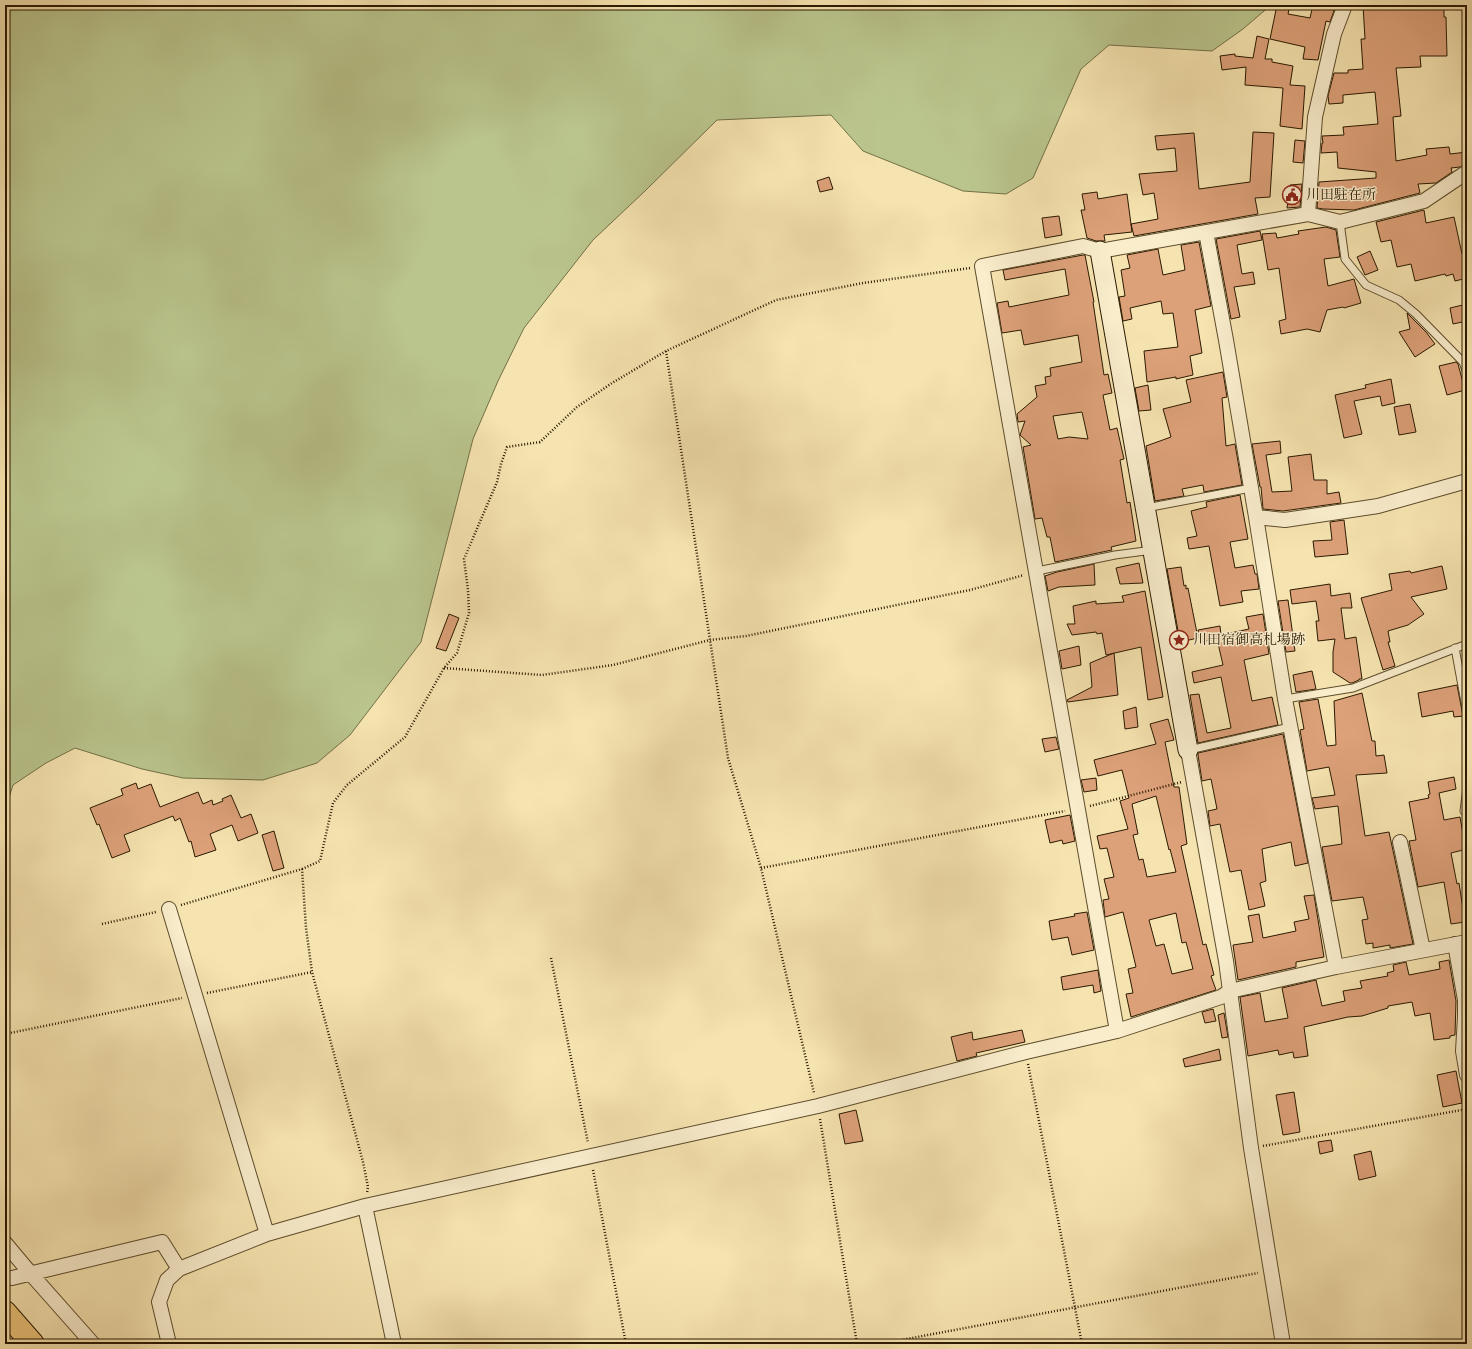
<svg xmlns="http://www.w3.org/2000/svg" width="1472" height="1349" viewBox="0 0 1472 1349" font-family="'IM FELL English','Noto Serif JP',serif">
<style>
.green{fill:#bac58d;stroke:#726f46}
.building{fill:#dda179;stroke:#2a1900;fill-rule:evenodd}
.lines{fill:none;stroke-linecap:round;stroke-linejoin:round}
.lane-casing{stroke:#5d4c2c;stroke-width:9}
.street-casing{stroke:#5d4c2c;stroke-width:16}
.secondary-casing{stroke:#2a1900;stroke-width:21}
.highway-casing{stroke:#2a1900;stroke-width:24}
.path{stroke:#2a1900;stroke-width:2.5;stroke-dasharray:1 2;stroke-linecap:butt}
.lane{stroke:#f9edcc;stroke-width:7}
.street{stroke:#f9edcc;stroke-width:14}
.secondary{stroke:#f9edcc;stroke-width:19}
.highway{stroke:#ebc278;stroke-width:22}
.labels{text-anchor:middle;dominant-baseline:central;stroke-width:3;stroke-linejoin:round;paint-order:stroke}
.poi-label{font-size:14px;fill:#2a1900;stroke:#f9edcc;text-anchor:start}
</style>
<rect width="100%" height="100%" fill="#f6e4b0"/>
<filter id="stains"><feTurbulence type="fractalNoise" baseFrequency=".005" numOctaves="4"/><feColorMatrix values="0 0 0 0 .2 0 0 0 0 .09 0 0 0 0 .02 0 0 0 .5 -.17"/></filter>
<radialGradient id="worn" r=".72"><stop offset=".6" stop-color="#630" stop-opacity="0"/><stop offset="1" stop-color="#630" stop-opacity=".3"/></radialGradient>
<path class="green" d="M5,5H1271L1243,29L1212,51L1109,45L1081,69L1033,178L1006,194L963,191L863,151L831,115L717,120L645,191L593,240L524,328L498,381L473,439L421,642L350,735L317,763L263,780L183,778L142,769L75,748L46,763L13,785L5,810Z"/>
<path class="building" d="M1277,5H1290L1288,14L1310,18L1313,5H1336L1330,22L1326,21L1318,60L1303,59L1305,47L1270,39Z
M1363,5H1444V17H1446L1447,56H1420L1421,67L1396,68L1401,116L1393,117L1396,161L1427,155L1426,149L1449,147L1450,154L1467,152V164L1460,167L1451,168L1452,172L1436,183L1418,184L1420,193L1354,210L1323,209L1317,208L1319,182L1376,178V172L1338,168L1337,152L1321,153L1322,143H1323L1322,136L1344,135L1343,127L1378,124L1375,92L1343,95V103L1329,104L1328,96L1334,73H1348V70L1363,69L1361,39H1365Z
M1257,36L1269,39L1265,59H1272V62L1293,66L1290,85L1305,86L1302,129L1280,126L1283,88L1245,85L1246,67L1222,70L1220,56L1235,54V56L1253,58Z
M1253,132L1274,133L1270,197L1255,198L1258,214L1134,236L1131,224L1158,219L1154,193L1143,195L1139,174L1177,171L1175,148L1157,150L1155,136L1194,133L1199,189L1250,182Z
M1295,140L1305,141L1303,163L1293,162Z
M829,177L833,189L820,192L817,181Z
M1302,184L1300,207L1287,208L1290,185Z
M1097,192L1098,199L1127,194L1132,232L1104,235L1105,241H1096L1087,238L1081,210H1085L1082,194Z
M1424,210L1426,223L1454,217L1462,254L1467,253V278L1455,281L1453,274L1446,276L1445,274L1415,281L1411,264L1397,267L1391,240L1381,242L1376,222Z
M1059,216L1062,235L1045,238L1042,218Z
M1326,227L1336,230L1340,257L1324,259L1328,286L1354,279L1361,303L1344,308L1343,307L1327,310L1320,332L1307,329L1281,334L1279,321L1286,319L1279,268L1268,270L1262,234L1276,233L1277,238L1299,234L1298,231Z
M1260,231L1262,240L1237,245L1242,274L1253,272L1255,284L1234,287L1240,317L1231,319L1216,239Z
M1199,242L1211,306L1195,310L1202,353L1190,356L1193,375L1176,379V377L1147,382L1144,351L1178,347L1173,313L1163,314L1161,301L1130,308L1132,319L1123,321L1119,297L1125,296L1121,270L1130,268L1127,255L1158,249L1163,275L1185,270L1181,245Z
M1370,251L1378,270L1365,275L1357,257Z
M1083,255H1085L1094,302H1093L1104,375L1108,374L1112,393L1103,395L1110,430L1117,428L1124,459L1120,460L1127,503L1130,502L1136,541L1111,547L1112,550L1055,562L1050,537H1047L1042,518L1035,519L1023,447L1031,445L1020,435L1025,421L1018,422L1017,414L1037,397L1035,386L1046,384L1045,377L1051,376L1050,368L1082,362L1078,335L1024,345L1021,330L1002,333L997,303L1008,301L1009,307L1069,295L1065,269L1005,280L1003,270ZM1082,412L1088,439L1069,437L1058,439L1053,416Z
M1467,304V321L1453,324L1450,308Z
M1407,313L1426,332L1435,344L1415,357L1399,332L1410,329Z
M1456,362L1458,364L1465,390L1447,395L1439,366Z
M1223,372L1227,397L1222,398L1226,446L1235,444L1242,485L1204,492L1203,485L1182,489L1184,496L1155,501L1146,446L1171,437L1163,409L1191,402L1186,380Z
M1391,379L1395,403L1382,406L1380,396L1354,401L1362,434L1344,438L1335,395L1366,388L1365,385Z
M1148,385L1151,410L1139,411L1135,388Z
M1410,404L1416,432L1399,435L1394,407Z
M1280,441L1281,453L1266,455L1272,492L1292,491L1288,457L1311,454L1314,480H1327V494L1339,492L1341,503L1283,511L1263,509L1261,487H1260L1252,444Z
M1240,495L1248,539L1230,542L1235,568L1253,565L1255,574H1257L1259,589L1241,591L1243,602L1220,606L1209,546L1189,549L1187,538L1197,536L1191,511L1207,507L1206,502Z
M1344,520L1348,554L1315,557L1313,541L1332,540L1330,522Z
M1139,563L1143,583L1120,584L1116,568Z
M1094,564L1095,585L1059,587L1048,591L1045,576L1057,572Z
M1442,566L1447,589L1411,597L1424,614L1408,625L1388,631L1390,642H1388L1395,666L1383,670L1361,598L1392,590L1389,574L1410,571L1411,573Z
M1181,567L1184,586L1186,585V589L1188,588L1198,638L1180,642L1167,569Z
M1330,584L1331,596L1350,593L1352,608H1341L1345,639L1356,637L1362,679H1359V680L1352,683H1350L1333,672V652L1335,639L1318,641L1316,621H1319L1316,601L1292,604L1290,590Z
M1145,591L1163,697L1148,700L1141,647L1106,655L1102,633L1097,634L1096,632L1072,635L1067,624H1075L1073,606L1096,601V604L1124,602L1122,596Z
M1288,600L1295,651L1286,652L1278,601Z
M449,614L459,618L446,651L436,648Z
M1263,614L1269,654L1244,660L1252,701L1272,697L1278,725L1198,743L1190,695L1199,694L1207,733L1231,728L1221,677L1194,683L1192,672L1223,665L1217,639L1200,642L1198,630L1220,626L1221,635L1249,629L1246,617Z
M1079,646L1081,665L1062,669L1059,651Z
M1114,653L1118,695L1068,702L1067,700L1092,687L1090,663Z
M1312,671L1316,689L1296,692L1293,675Z
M1457,685L1463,716L1454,717L1453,711L1422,717L1418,693Z
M1362,693L1372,741H1375L1376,756L1384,755L1387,773L1356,775L1365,836L1389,832L1413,944L1390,948V945L1373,948V943L1366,944L1362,920L1368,919L1363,897L1332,901L1322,847L1342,844L1338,806L1315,809L1312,798L1335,795L1329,767L1307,771L1300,730L1304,729L1299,702L1318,699L1327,746L1336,745L1334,701Z
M1136,707L1138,727L1125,729L1123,711Z
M1168,719L1174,740L1165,742L1174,787H1179L1187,844L1181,846L1203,945L1206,944L1214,975L1211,976L1216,990L1131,1017L1126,994L1133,993L1128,969L1136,967L1123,912L1105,917L1103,900L1109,899L1104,879L1114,877L1107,848L1100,849L1097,836L1128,829L1120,801L1129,798L1122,770L1098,776L1094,760L1156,744L1150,724ZM1156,796L1169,850L1170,849L1176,872L1147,877L1143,859L1139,860L1133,835L1138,834L1132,804ZM1176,913L1182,943L1186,942L1193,969L1172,974L1164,944L1156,946L1149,920Z
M1283,734L1308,863L1295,866L1291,842L1262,849L1266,881L1260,883L1265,906L1249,910L1241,870L1230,872L1220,824L1210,826L1208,811L1217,809L1211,779L1202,781L1198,755V753Z
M1056,737L1059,749L1045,752L1042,739Z
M1454,777L1456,789L1439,793L1444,820L1460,817L1463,834L1467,833V849L1451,853L1457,884L1459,883L1465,922L1451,924L1444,882L1418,887L1409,841L1416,840L1409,802L1429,798L1428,795L1430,794L1428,782Z
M1096,778L1097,790L1084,792L1081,780Z
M136,783L138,789L151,784L160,807L198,792L203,804L212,800L213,805L223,801L222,799L231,795L241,818L251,814L258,833L238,841L232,825L210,834L216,850L195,857L191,841L189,842L180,818L175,821L173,816L124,835L130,851L112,858L99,824L97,825L90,808L123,795L121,789Z
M1070,815L1075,841L1063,844L1062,840L1050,843L1045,820Z
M274,831L284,868L273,871L262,835Z
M1314,895L1324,957L1296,962V967L1238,980L1233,945L1253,942L1248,916L1259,914L1263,938L1296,931L1294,922L1309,919L1304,896Z
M1087,912L1094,950L1072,955L1068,937L1052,940L1049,921L1075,916L1074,914Z
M1449,960L1456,1001L1455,1035L1450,1036V1038L1434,1040L1430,1013L1415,1016L1412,1002L1388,1006V1008L1362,1016L1348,1017L1304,1027L1308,1056L1294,1058L1293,1052L1279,1055L1278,1050L1248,1056L1240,997L1260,993L1265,1022L1288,1018L1282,988L1316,980L1322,1006L1345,1001L1343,991L1362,988L1360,981L1388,976L1387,973L1394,971L1393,965L1406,962L1409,975L1440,969L1439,962Z
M1098,970L1101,991L1094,993L1093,985L1063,990L1061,977Z
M1213,1009L1216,1021L1205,1023L1202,1012Z
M1224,1013L1228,1037L1222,1038L1218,1015Z
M1022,1030L1025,1042L976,1053L977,1056L957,1061L951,1037L972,1032L973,1040Z
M1219,1049L1221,1060L1185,1067L1183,1059Z
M1456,1071L1462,1103L1443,1107L1437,1075Z
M1294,1092L1300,1132L1283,1135L1276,1095Z
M856,1110L863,1141L845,1144L839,1114Z
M1331,1140L1333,1151L1320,1154L1318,1142Z
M1371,1151L1376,1176L1359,1180L1354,1155Z"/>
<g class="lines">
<defs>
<path id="lane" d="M1340,222L1345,259L1366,285L1399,300L1416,314L1463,362L1467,373
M1146,508L1251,488
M1037,571L1115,555L1153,550
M1455,648L1467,713
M1285,699L1353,688L1467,644
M1189,750L1290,727
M1464,811L1467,788"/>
<path id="street" d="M1308,214L1315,117L1334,34L1345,5
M1206,232L1226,340L1256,517L1285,699L1336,967
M1256,517L1285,520L1378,506L1467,481
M1188,750L1226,961L1251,1148L1283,1344
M1400,842L1423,950
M169,909L267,1234
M1455,944L1465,1000V1017L1463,1051L1467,1075
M1117,1031L982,266L1083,246L1100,251L1308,214L1340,222L1424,201L1467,172
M365,1206L394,1344
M5,1243L31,1274L93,1344
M12,1278L162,1242L179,1269
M169,1344L159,1302L167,1280L179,1269L267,1234L365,1206L818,1106L1026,1052L1117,1031L1221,997L1230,991L1336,967L1467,942"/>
<path id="secondary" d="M1100,251L1188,750"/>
<path id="highway" d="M5,1312L33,1344"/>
</defs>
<use href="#lane" class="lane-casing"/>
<use href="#street" class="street-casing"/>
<use href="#secondary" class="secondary-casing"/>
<use href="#highway" class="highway-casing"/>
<path class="path" d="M666,351L728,758L761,868L814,1093
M444,668L542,675L613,665L710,640L746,636L970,590L1024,575
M1090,806L1182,782
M761,868L1065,811
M302,869L320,861L333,803L347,785L405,737L444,668L457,653L469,613L468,590L464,559L497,482L501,464L507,447L540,442L577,407L612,383L666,351L776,300L863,283L970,268
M181,905L302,869L306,928L312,972L363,1162L368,1187L367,1193
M102,924L156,912
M551,958L588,1143
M207,993L312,972
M5,1034L182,998
M1028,1064L1082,1344
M820,1119L857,1344
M1263,1146L1467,1109
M593,1170L626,1344
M880,1344L1258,1273"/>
<use href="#lane" class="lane"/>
<use href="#street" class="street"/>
<use href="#secondary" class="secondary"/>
<use href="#highway" class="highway"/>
</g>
<defs>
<symbol id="civic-ring" viewBox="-11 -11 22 22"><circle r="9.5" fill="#f9edcc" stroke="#8f2418" stroke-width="1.5"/><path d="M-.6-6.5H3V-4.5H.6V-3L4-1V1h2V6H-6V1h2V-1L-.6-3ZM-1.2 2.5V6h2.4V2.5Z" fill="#8f2418"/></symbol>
<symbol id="sight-ring" viewBox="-11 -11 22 22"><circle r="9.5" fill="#f9edcc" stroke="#8f2418" stroke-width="1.5"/><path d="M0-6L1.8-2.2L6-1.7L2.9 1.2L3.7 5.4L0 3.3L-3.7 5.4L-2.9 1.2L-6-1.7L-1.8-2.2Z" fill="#8f2418"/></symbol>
</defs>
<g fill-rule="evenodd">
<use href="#civic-ring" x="1281" y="184" width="22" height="22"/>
<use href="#sight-ring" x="1168" y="629" width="22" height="22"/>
</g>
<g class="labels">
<g class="poi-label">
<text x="1306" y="195">川田駐在所</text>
<text x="1193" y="640">川田宿御高札場跡</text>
</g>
</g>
<rect width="1472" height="1349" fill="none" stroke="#f6e4b0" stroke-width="20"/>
<rect x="6" y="6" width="1460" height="1337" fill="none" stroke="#2a1900" stroke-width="2"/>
<rect x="10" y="10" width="1452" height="1329" fill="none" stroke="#2a1900"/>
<rect width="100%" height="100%" filter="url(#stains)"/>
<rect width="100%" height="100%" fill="url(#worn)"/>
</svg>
